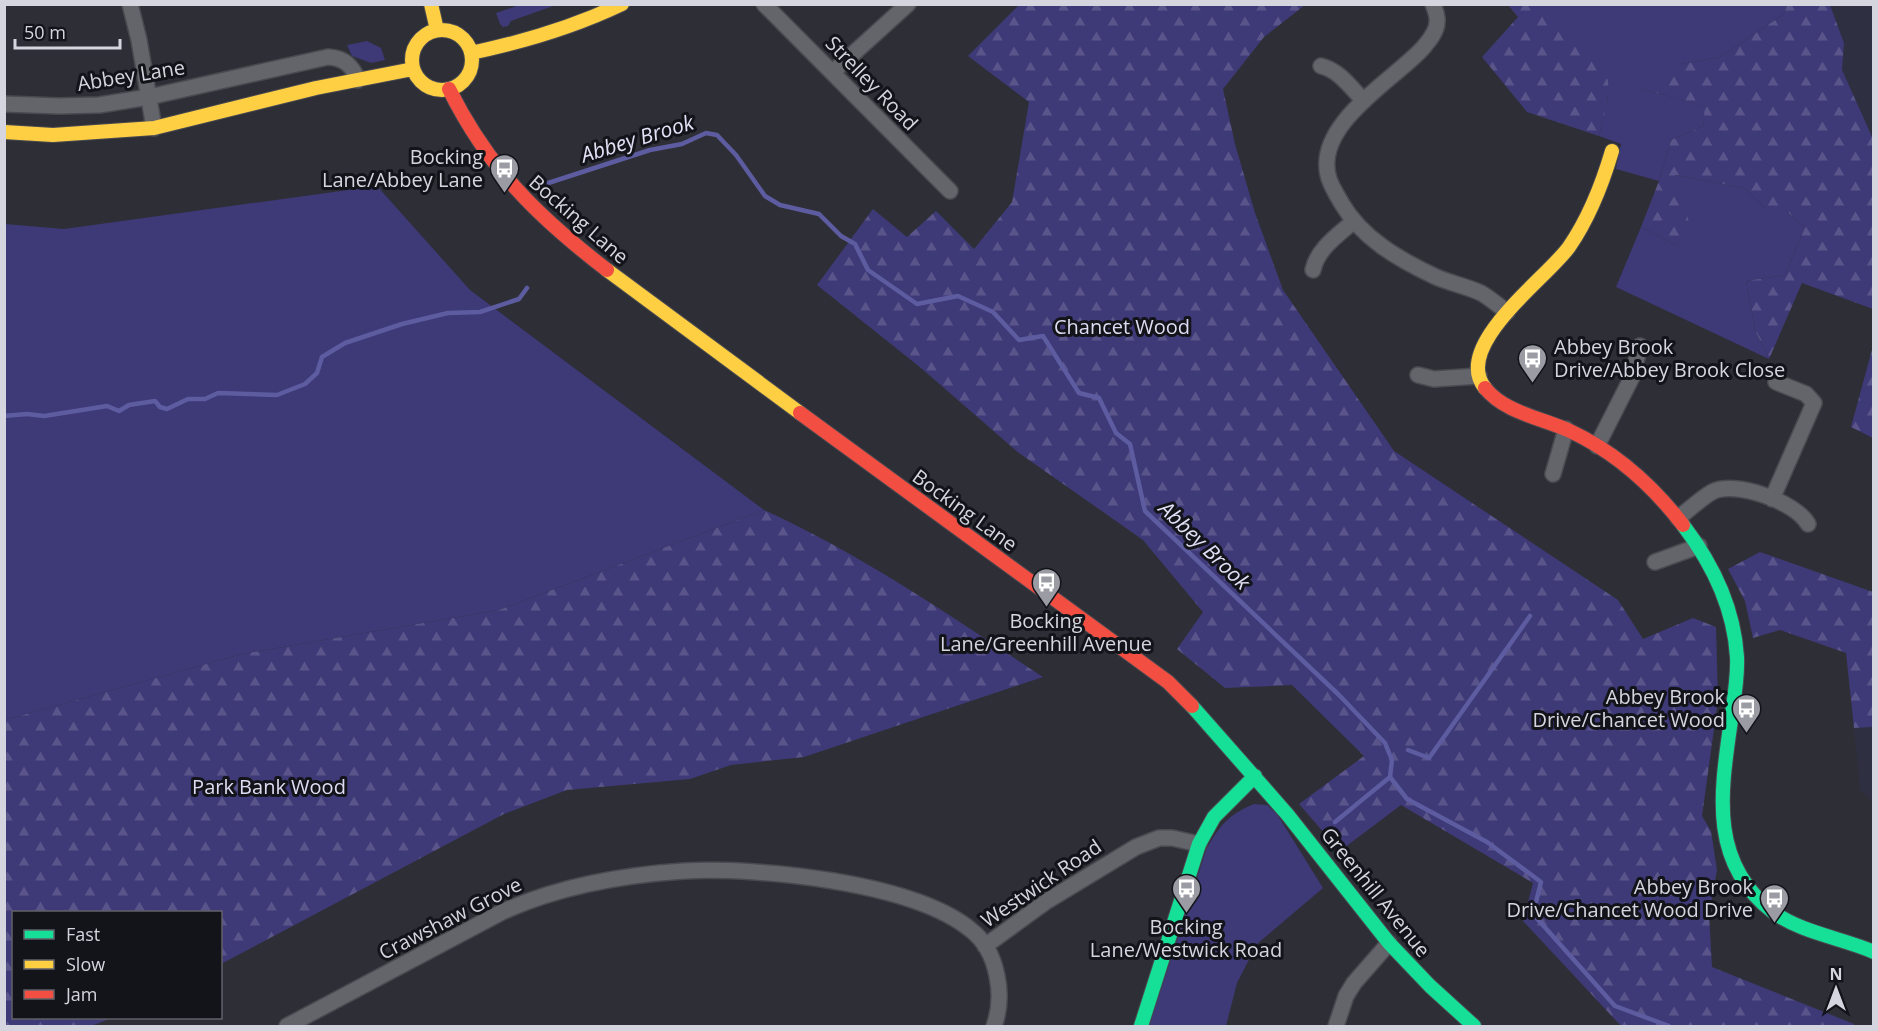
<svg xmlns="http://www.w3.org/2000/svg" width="1878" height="1031" viewBox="0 0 1878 1031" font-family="'Open Sans',sans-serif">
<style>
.built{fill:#2f2f42}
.green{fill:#3e3977}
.forest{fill:url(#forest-firs)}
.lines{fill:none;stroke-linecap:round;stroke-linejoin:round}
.stream{stroke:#5d5ca0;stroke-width:4.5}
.street-casing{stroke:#494950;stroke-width:18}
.fast-casing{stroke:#494950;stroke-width:16}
.slow-casing{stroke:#494950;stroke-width:16}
.jam-casing{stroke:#494950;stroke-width:16}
.street{stroke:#64646b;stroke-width:15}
.fast{stroke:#16e098;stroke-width:14}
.slow{stroke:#ffcf43;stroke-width:14}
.jam{stroke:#f24e42;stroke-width:14}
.labels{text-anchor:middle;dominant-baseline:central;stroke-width:6;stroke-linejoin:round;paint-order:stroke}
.street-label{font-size:20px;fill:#d5d5df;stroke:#13141a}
.poi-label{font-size:20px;fill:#d5d5df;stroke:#13141a;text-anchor:end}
.park-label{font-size:20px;fill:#dcddf2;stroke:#13141a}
.water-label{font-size:21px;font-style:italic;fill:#e1e2f7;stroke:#13141a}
</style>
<defs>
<pattern id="forest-firs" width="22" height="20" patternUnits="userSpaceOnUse" patternTransform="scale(1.5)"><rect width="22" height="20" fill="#3e3977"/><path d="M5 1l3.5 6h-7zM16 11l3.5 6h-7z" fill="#59558a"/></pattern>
</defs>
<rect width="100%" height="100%" fill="#2e2e36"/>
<path class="built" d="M1830,5H1873V139L1842,70L1844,43Z
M1873,727V802L1860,790L1854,728Z"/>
<path class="green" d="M523,4H556V5L511,21L508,26L503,27L500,24L496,13Z
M1535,5H1787L1784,14L1720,57L1682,64L1642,89L1706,106L1703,126L1671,140L1659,181L1616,169L1621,144L1599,136L1608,97Z
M367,41L381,48L385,60L371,63L352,56L347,45Z
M1675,175L1744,188L1767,210H1785L1805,227L1785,275L1746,281L1755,330L1769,359L1616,287L1641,227L1678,246Z
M377,186L470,290L764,510L499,610L242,654L5,720V224L64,229Z
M1254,804L1267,805L1277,814L1323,888L1257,944L1237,983L1226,1026H1149L1206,850C1219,826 1229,814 1254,804Z"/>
<path class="forest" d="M1019,5H1305L1264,37L1223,89L1235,144L1255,213L1283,290L1394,451L1618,600L1643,639L1693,618L1716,627L1718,700L1702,816L1711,831L1717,870L1709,913L1712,967L1854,1024L1853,1026H1621L1523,921L1533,883L1401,805L1340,851L1299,804L1364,756L1292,685L1225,688L1177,649L1203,612L1143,540L1019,453L921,368L817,285L873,209L907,237L936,211L974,249L1012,202L1029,102L968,56Z
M1508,5C1516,4 1528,3 1536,5C1553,10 1606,63 1608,81C1610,100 1603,118 1599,136L1527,112L1482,57L1518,17Z
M1787,5H1830L1844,43L1842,70L1873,139V309L1802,283L1769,359L1755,330L1746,281L1785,275L1805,227L1785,210H1767L1744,188L1675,175L1692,232L1678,246L1641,227L1659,181L1671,140L1703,126L1705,106L1642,89L1658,74L1682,64L1720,57L1784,14Z
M1873,346V438L1851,427Z
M764,510C863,555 952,617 1043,677L804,757L731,765L690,779L567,790L504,814L221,964L220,912H14V1018H112L91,1026H5V720L242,654L499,610Z
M1760,552L1873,592V727L1854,728L1846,653L1780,630L1753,638L1745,601L1728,569Z"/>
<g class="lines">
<path class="stream" d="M539,186L650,150L682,144L706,133L717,135L736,155L765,196L780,205L819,214L841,236L855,244L868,270L917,304L958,296L993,312L1019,340L1043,336L1079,393L1099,398L1116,433L1130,444L1145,511L1339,695L1385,743L1392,760L1390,777L1407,799L1487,842L1541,882L1533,914L1615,1006L1669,1026
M4,416L27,414L44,416L107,406L119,411L129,405L155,401L160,407L167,409L188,399H205L218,393L277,395L305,384L317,373L322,357L345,343L402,324L448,313L480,312L519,299L527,288
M1408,750L1429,758L1530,616
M1335,822L1390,777"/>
<defs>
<path id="street" d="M130,4L139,40L154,128
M764,4L950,191
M1433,4C1435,10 1438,16 1437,22C1437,32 1428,42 1422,49C1392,81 1316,124 1328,175C1330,185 1337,195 1342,204C1362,238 1398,259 1434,276C1449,283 1466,286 1481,293C1490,298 1499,306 1507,312
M1321,66C1339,70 1351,88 1364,101
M833,72L908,4
M4,104L59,106L99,105L149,97L328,57C345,58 352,66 358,80
M1313,270C1317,249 1338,235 1354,221
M1418,375L1434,379L1479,376
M1597,446L1632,377L1640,346
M1553,474L1566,429
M1772,499L1814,403L1806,394L1776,382
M1678,518C1689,510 1700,499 1712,492C1735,480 1796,502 1808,524
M1655,562L1699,546
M985,946L1047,901L1136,847L1159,838H1172L1199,844
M287,1026L502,912C559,886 623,875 684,871C758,867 913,882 971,930C998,951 1005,996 994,1026
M1336,1026L1346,996L1354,983L1389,943"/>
<path id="fast" d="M1683,525C1712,563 1734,607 1737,657C1738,678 1734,699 1731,720C1721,791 1708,862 1773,912C1802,933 1842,938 1874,952
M1192,706L1287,814L1389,943L1430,986L1474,1026
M1141,1026L1199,844L1214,817L1255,776"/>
<path id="slow" d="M431,4L437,30
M412 60a30 30 0 1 1 60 0a30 30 0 1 1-60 0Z
M471,53C523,42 574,27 622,4
M4,132L53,135L154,128L316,88L413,69
M607,270L800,413
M1485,388C1451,346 1547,278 1569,247C1589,218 1602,185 1612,151"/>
<path id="jam" d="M449,89C489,169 537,216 607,270
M1485,388C1505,413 1542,418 1570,431C1615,452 1653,486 1683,525
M800,413L1168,682L1192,706"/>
</defs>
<use href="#street" class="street-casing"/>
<use href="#fast" class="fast-casing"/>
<use href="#slow" class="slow-casing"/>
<use href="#jam" class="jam-casing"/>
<use href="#street" class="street"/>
<use href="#fast" class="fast"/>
<use href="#slow" class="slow"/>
<use href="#jam" class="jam"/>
</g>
<defs>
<symbol id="bus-pin" viewBox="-11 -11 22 30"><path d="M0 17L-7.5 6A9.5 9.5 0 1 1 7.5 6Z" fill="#9b9ba4" stroke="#13141a"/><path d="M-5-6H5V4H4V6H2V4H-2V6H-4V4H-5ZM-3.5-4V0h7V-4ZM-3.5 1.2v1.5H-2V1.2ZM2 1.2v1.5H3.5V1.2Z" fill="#fff"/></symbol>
</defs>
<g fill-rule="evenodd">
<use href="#bus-pin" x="488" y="152" width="33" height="45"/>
<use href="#bus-pin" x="1516" y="342" width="33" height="45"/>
<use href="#bus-pin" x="1030" y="566" width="33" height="45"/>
<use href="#bus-pin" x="1730" y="692" width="33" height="45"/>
<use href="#bus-pin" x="1170" y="872" width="33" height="45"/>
<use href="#bus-pin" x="1758" y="882" width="33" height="45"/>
</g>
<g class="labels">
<g class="street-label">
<text transform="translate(131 75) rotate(-9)">Abbey Lane</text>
<text transform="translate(872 83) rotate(46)">Strelley Road</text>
<text transform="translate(579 219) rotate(41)">Bocking Lane</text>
<text transform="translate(965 510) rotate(36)">Bocking Lane</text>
<text transform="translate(1041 883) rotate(-34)">Westwick Road</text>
<text transform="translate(1376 892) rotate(51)">Greenhill Avenue</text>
<text transform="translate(450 918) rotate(-27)">Crawshaw Grove</text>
</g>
<g class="poi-label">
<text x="483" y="156">Bocking<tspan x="483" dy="23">Lane/Abbey Lane</tspan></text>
<text x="1554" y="346" text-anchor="start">Abbey Brook<tspan x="1554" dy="23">Drive/Abbey Brook Close</tspan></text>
<text x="1046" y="620" text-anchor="middle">Bocking<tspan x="1046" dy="23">Lane/Greenhill Avenue</tspan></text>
<text x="1725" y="696">Abbey Brook<tspan x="1725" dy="23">Drive/Chancet Wood</tspan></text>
<text x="1753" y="886">Abbey Brook<tspan x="1753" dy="23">Drive/Chancet Wood Drive</tspan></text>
<text x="1186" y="926" text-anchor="middle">Bocking<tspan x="1186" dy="23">Lane/Westwick Road</tspan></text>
</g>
<g class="park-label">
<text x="1122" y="326">Chancet Wood</text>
<text x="269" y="786">Park Bank Wood</text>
</g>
<g class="water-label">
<text transform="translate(637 138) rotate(-17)">Abbey Brook</text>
<text transform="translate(1205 545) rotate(44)">Abbey Brook</text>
</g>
</g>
<rect width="1878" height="1031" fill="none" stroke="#d5d5df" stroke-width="12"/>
<rect x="12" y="911" width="210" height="108" fill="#13141a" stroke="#616169" stroke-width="1.5"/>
<rect x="24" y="930" width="30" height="9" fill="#16e098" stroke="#616169" stroke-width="1.5"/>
<text x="66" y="941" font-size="18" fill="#d5d5df">Fast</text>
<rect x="24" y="960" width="30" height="9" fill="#ffcf43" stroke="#616169" stroke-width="1.5"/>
<text x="66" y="971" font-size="18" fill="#d5d5df">Slow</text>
<rect x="24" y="990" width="30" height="9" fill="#f24e42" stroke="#616169" stroke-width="1.5"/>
<text x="66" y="1001" font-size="18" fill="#d5d5df">Jam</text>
<g transform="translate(1836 989)" stroke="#13141a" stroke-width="4.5" paint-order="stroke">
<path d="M0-4.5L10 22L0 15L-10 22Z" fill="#d5d5df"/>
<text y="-9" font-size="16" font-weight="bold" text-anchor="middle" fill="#d5d5df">N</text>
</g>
<path d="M15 39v9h105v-9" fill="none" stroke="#d5d5df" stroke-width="3"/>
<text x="24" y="39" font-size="18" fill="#d5d5df" stroke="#13141a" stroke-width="4.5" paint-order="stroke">50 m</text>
</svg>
